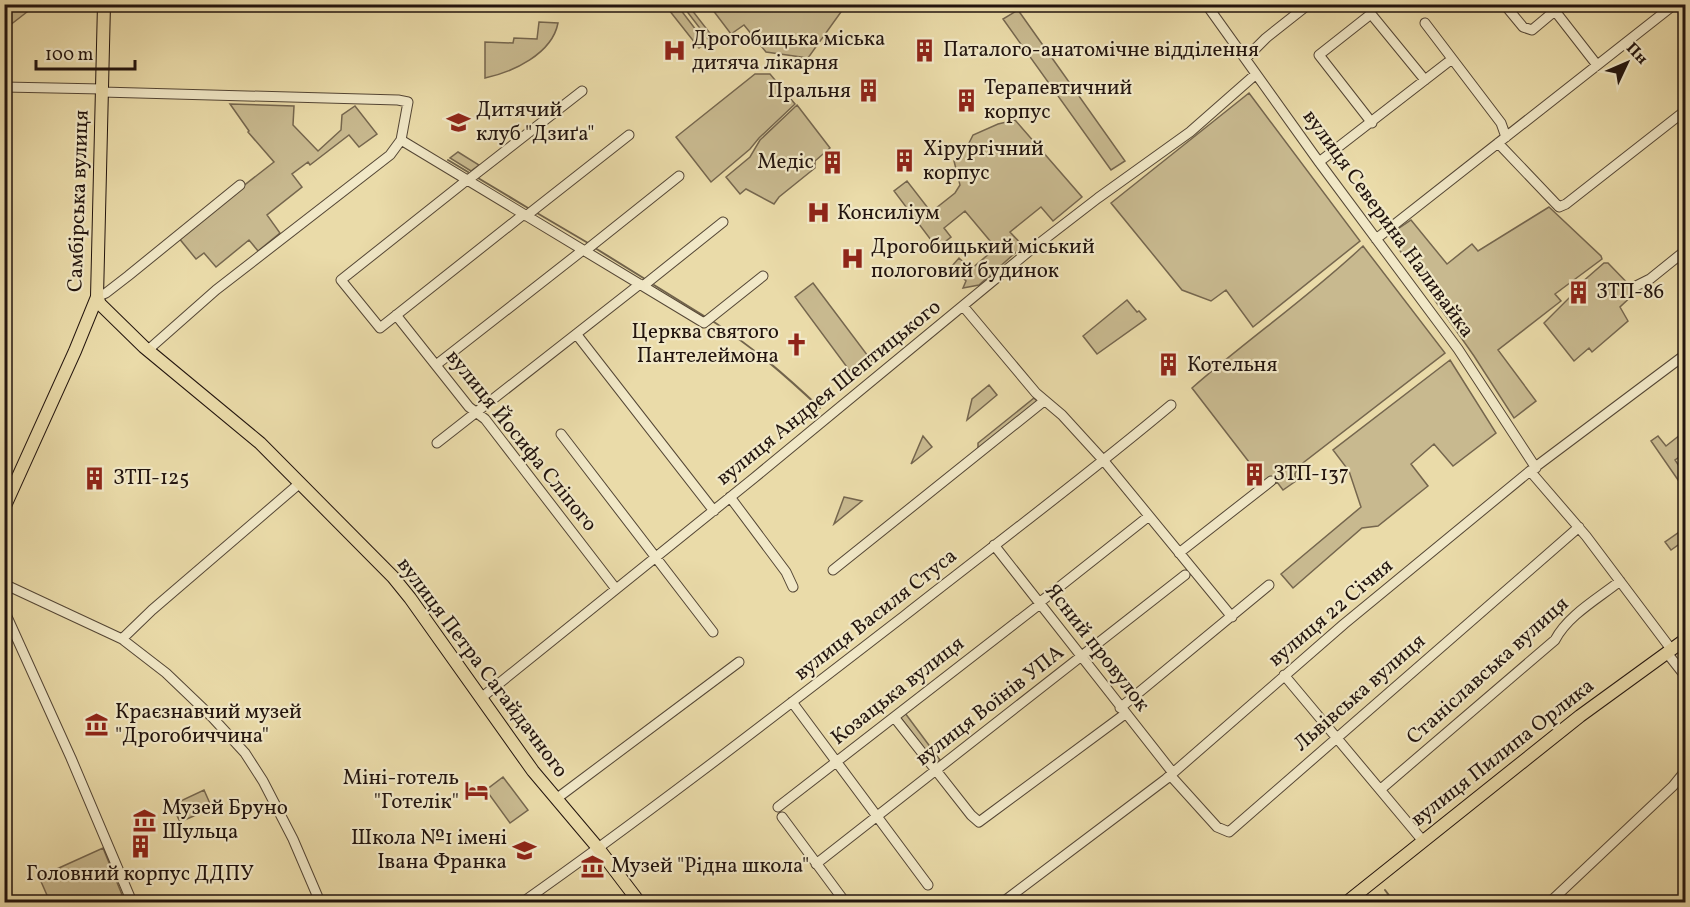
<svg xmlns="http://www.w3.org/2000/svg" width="1690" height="907" viewBox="0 0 1690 907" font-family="Vollkorn,serif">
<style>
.green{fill:#c8b98f;stroke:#75664e;stroke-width:1.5}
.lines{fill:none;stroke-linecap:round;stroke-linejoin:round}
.stream{stroke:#71634b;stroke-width:2}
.minor-casing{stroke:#544635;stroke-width:11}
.major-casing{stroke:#22140e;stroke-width:14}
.minor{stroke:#f1e8c7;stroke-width:9}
.major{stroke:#eadba9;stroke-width:12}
.labels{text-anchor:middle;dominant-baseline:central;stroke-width:4.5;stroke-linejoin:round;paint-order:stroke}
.poi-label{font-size:21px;fill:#22140e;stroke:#f1e8c7;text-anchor:start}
.street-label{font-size:21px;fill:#22140e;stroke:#f1e8c7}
</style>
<rect width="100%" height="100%" fill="#eadba9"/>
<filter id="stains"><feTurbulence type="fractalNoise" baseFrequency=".00333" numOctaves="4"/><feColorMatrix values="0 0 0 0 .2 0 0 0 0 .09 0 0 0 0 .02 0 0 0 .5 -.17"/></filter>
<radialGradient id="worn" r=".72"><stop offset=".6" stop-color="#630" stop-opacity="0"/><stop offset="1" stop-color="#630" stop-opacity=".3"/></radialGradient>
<path class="green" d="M5,4H36V5L5,29Z
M665,5H677L706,43L699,48Z
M682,5H688L716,41L712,44Z
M709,5H846L808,58L766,52L744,25L731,34Z
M1018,10L1125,161L1111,170L1003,19Z
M539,22L558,23C552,54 513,72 485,78V42L513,43L514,38L537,39Z
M755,74H770L795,104L759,138L750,149L711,182L676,137Z
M1249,93L1360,241L1253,327L1226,290L1211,301L1182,290L1111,203Z
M230,104L294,106L293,125L318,151L341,130L342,115L355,106L377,134L359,147L349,135L310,165L308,162L292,174L302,187L267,215L280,233L258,251L249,240L216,267L204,253L196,259L178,237L274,162L248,132L249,131Z
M797,105L830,148L815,161V168L779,197L774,204L746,189L740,194L726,177L750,157L760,140Z
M1015,120L1082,197L1053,221L1041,207L1010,232L1023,246L979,285L963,288L966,281L952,266L959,258L971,269L996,248L965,211L944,228L951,237L937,248L894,191L907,181L931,212L955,193L960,185L954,161L968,145L973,135L998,124Z
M458,152L479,165L471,171L450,158Z
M1549,207L1601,256L1602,259L1555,294L1561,301L1498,350L1536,401L1514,418L1474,356L1389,235L1411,220L1447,264L1472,244L1478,251Z
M1363,246L1445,353L1299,466L1295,474L1296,481L1283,490L1277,482L1269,488L1192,388C1248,339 1309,297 1363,246Z
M1604,263H1608L1636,292L1620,307L1628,321L1592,352L1589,348L1574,361L1544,323L1570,297L1574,302L1587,290L1581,283Z
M813,283L874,364L855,378L795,297Z
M1127,300L1137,312L1139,311L1146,319L1097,354L1083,336Z
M1450,360L1496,433L1453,466L1434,444L1411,464L1428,486L1378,526L1362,528L1293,588L1281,574L1361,507L1349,471L1333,450Z
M989,385L997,395L967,420L972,399Z
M1034,398L1038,402L978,450V443Z
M1685,431V453L1675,460L1685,475V490L1651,441L1658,436L1666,446Z
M923,436L932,447L911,464Z
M844,497L862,501L834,524Z
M1685,528V540L1671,550L1665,542Z
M905,713L940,760L936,764L900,717Z
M503,777L528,810L510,823L486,790Z
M204,790L212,808L180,822L172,805Z
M103,848L125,902H50L39,877Z"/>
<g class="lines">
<path class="stream" d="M448,160L468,172
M478,178L528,208
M537,213L588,243
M595,248L645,279
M654,285L704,316
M714,322C754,348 785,375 820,408
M1385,890L1394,902"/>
<defs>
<path id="minor" d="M1206,4L1319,162L1458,349L1536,468
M1504,4L1523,27L1532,30L1563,4
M1555,11L1597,65
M1425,23L1501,123L1506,137
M1246,58L1266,38L1309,4
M4,87L102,89
M102,92L398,100L408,102L401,140L390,155L216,290L148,350
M1372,123L1319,55L1371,14L1425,80
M401,140L704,323L763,276
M1498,143L1559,207L1566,204L1686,110
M1319,162L1452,59
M467,180L341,280L380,328L524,214
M468,180L582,91
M526,216L629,135
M1376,239L1675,4
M585,251L679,176
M643,286L723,222
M1636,286L1650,279L1686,250
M97,297L106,293L128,276L240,185
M963,306L1036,393L1062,415L1104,461L1232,617
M396,315L469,407L485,419L616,589
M577,335L714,511
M436,365L583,250
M561,434L713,632
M437,443L640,284
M1530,471L1586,536L1671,649
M730,497L786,572L793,587
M994,545L1173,773
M1179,553L1271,481
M833,570L1044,401
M4,584L122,639L166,673L212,717L245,753L263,781L293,839L320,902
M1039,603L1149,516
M4,610L71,758L132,902
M122,639L152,610L300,483
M1667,653L1686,677
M1284,675L1423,841
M481,698L754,478L1028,252L1098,198L1190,132L1256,74
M792,702L928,885
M1120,708L1269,585
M894,717L971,815L979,822L1125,714
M1170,775L1217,827L1229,832L1579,527
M1381,789L1555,640C1568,615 1599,598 1620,581
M556,799L739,662
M778,807L1040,604
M782,817L845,902
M816,864L1185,575
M523,902C652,811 778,713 904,616C993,546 1084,478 1171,405
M1003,902L1166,779L1344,624L1530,471L1686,354
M1550,902L1673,786L1686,770"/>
<path id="major" d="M97,297L100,304L144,347L260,443L393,577L410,598L533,771L598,848L639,902
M4,508L75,351L97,297L104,4
M1347,902L1580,716L1686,639"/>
</defs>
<use href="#minor" class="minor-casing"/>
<use href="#major" class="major-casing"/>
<use href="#minor" class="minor"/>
<use href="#major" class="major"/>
</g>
<defs>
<symbol id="building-bare" viewBox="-9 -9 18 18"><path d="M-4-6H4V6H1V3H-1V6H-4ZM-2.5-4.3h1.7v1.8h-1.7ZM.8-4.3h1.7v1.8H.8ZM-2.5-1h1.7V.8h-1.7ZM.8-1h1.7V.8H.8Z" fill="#8f2418" stroke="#f1e8c7" stroke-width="2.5" paint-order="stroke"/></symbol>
<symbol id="hospital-bare" viewBox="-9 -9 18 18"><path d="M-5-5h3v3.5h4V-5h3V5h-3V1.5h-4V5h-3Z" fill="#8f2418" stroke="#f1e8c7" stroke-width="2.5" paint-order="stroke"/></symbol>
<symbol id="school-bare" viewBox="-9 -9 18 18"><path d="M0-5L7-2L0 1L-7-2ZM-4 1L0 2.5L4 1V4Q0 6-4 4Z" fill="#8f2418" stroke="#f1e8c7" stroke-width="2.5" paint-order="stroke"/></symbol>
<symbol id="church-bare" viewBox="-9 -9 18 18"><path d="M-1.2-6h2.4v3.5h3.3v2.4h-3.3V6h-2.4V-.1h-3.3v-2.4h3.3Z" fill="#8f2418" stroke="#f1e8c7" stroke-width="2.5" paint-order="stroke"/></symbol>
<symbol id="museum-bare" viewBox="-9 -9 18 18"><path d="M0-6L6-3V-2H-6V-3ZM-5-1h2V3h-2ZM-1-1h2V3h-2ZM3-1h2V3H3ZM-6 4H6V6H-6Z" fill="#8f2418" stroke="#f1e8c7" stroke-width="2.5" paint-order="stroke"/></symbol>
<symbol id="hotel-bare" viewBox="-9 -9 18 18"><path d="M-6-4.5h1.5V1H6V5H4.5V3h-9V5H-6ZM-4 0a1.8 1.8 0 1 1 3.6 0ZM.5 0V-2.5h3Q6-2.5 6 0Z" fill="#8f2418" stroke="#f1e8c7" stroke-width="2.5" paint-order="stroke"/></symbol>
</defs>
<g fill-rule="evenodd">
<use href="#building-bare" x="908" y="34" width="33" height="33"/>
<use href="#hospital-bare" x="658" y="34" width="33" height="33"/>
<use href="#building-bare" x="852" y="74" width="33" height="33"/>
<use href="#building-bare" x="950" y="84" width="33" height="33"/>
<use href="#school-bare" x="442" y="106" width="33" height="33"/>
<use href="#building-bare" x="888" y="144" width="33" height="33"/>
<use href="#building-bare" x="816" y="146" width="33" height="33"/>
<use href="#hospital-bare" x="802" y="196" width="33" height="33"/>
<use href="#hospital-bare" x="836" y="242" width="33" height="33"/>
<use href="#building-bare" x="1562" y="276" width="33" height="33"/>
<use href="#church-bare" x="780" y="328" width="33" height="33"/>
<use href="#building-bare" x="1152" y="348" width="33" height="33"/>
<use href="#building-bare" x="1238" y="458" width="33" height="33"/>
<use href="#building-bare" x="78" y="462" width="33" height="33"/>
<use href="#museum-bare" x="80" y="708" width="33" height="33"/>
<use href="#hotel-bare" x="460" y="774" width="33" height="33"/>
<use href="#museum-bare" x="128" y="804" width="33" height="33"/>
<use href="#building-bare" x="124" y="830" width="33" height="33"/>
<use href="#school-bare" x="508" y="834" width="33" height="33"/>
<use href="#museum-bare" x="576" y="850" width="33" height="33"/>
</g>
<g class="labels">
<g class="poi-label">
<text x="692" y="39">Дрогобицька міська<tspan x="692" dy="24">дитяча лікарня</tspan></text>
<text x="943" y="50">Паталого-анатомічне відділення</text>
<text x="984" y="88">Терапевтичний<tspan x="984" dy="24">корпус</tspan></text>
<text x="851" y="91" text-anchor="end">Пральня</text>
<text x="476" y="110">Дитячий<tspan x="476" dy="24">клуб "Дзиґа"</tspan></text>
<text x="923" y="149">Хірургічний<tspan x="923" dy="24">корпус</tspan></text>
<text x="814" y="162" text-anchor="end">Медіс</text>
<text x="837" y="213">Консиліум</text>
<text x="871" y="247">Дрогобицький міський<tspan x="871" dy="24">пологовий будинок</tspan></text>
<text x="1596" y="292">ЗТП-86</text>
<text x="779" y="332" text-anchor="end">Церква святого<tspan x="779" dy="24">Пантелеймона</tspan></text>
<text x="1187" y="365">Котельня</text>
<text x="1273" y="474">ЗТП-137</text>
<text x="113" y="478">ЗТП-125</text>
<text x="115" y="712">Краєзнавчий музей<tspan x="115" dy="24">"Дрогобиччина"</tspan></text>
<text x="459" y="778" text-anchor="end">Міні-готель<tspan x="459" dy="24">"Готелік"</tspan></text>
<text x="162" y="808">Музей Бруно<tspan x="162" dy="24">Шульца</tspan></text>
<text x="507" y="838" text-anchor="end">Школа №1 імені<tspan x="507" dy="24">Івана Франка</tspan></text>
<text x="611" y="866">Музей "Рідна школа"</text>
<text x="140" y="874" text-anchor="middle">Головний корпус ДДПУ</text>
</g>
<g class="street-label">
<text transform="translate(79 201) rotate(-88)">Самбірська вулиця</text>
<text transform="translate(1388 224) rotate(54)">вулиця Северина Наливайка</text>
<text transform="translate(829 393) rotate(-39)">вулиця Андрея Шептицького</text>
<text transform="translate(521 441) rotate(51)">вулиця Йосифа Сліпого</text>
<text transform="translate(1331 613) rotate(-40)">вулиця 22 Січня</text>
<text transform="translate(876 615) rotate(-38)">вулиця Василя Стуса</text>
<text transform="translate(1097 648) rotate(52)">Ясний провулок</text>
<text transform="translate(482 668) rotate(53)">вулиця Петра Сагайдачного</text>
<text transform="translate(1488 671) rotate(-42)">Станіславська вулиця</text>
<text transform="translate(898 691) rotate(-38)">Козацька вулиця</text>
<text transform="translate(1360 693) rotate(-41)">Львівська вулиця</text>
<text transform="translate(990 706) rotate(-38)">вулиця Воїнів УПА</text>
<text transform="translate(1503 753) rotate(-38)">вулиця Пилипа Орлика</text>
</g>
</g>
<rect width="1690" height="907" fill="none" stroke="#eadba9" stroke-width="24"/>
<rect x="6" y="6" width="1678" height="895" fill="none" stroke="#22140e" stroke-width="3"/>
<rect x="12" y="12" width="1666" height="883" fill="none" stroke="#22140e" stroke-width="1.5"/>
<g transform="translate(1627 63) rotate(46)" stroke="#f1e8c7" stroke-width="4.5" paint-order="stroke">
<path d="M0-4.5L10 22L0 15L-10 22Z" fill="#22140e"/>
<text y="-9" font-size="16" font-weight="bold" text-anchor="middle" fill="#22140e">Пн</text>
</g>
<path d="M36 60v9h99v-9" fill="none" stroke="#22140e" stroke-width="3"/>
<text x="45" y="60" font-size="18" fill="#22140e" stroke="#f1e8c7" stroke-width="4.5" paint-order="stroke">100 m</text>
<rect width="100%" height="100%" filter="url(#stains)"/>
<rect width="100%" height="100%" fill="url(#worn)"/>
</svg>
